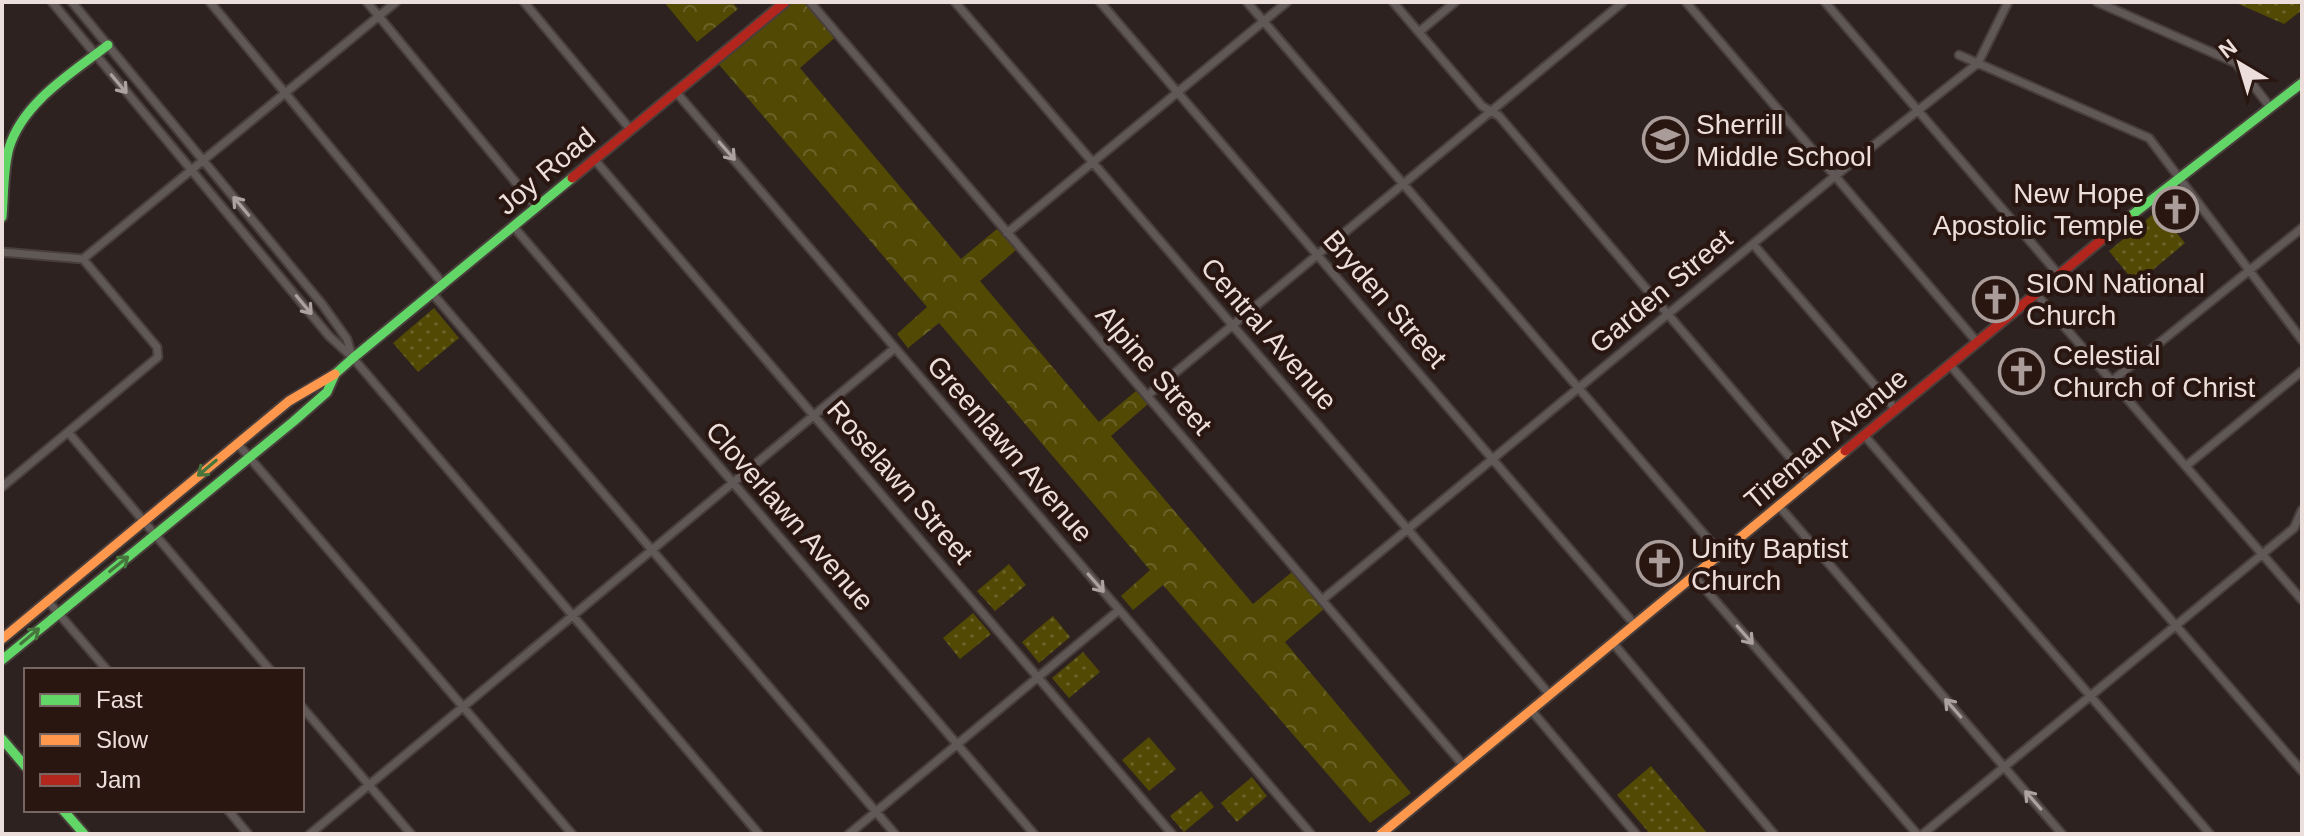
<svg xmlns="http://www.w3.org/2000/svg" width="2304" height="836" viewBox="0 0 2304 836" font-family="Arial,sans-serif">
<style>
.grass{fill:url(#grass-dots)}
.forest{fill:url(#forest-crowns)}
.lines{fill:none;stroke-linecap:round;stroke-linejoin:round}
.street-casing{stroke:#483e3c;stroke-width:11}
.fast-casing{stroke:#483e3c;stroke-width:13}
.slow-casing{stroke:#483e3c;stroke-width:13}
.jam-casing{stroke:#483e3c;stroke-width:13}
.street{stroke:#605856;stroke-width:7}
.fast{stroke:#63d668;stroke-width:9}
.slow{stroke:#ff974d;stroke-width:9}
.jam{stroke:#b3261e;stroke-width:9}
.oneway{stroke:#ada29f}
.oneway2{stroke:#46763c}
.labels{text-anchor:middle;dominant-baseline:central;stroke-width:8;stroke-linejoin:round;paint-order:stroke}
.poi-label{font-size:28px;fill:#ecdeda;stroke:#291611;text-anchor:start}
.street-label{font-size:28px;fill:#ecdeda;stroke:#291611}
</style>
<defs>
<pattern id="grass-dots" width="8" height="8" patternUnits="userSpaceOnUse" patternTransform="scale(2)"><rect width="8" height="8" fill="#514904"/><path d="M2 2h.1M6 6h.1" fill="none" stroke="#6a6328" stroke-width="1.8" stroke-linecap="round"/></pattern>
<pattern id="forest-crowns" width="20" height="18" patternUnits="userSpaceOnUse" patternTransform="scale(2)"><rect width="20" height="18" fill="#514904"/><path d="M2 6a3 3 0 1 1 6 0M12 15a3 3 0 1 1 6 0" fill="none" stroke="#6a6328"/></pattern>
</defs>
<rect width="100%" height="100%" fill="#2e2220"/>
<path class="grass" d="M2234,2H2298L2302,10L2284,24Z
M2158,210L2185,243L2136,284L2109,251Z
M434,308L459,338L418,372L393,343Z
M1009,564L1026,585L995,611L977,591Z
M973,613L991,634L960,659L943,638Z
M1053,616L1070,637L1039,663L1022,642Z
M1083,652L1100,672L1069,698L1052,678Z
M1149,737L1176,769L1149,791L1122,760Z
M1651,766L1708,834H1650L1617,795Z
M1252,777L1267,796L1237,822L1221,803Z
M1201,791L1214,807L1184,832L1170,816Z"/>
<path class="forest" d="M664,2H732L738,9L697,42Z
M785,2H810L838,35L800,68L961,259L997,229L1016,250L980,281L1099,422L1136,391L1148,404L1111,436L1253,604L1292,572L1324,609L1285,642L1411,793L1370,823L1163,585L1133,610L1121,596L1150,570L939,323L908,348L897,334L927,307L715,60Z"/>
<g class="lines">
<defs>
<path id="street" d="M52,2L329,336L353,358L759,834
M72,2L322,304L347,339L352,356
M210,2L443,284
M367,2L536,207
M524,2L630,129
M810,2L1464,766
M955,2L1550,695
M1100,2L1635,625
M1247,2L1721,554
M1393,2L1482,106L1499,116L1810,481
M1686,2L1977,342
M1825,2L2059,275
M2097,2L2236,63L2270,107
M1419,32L1455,2
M1959,55L2149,138L2302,340
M676,92L1311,834
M594,159L1172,834
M513,226L1034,834
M1007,233L1287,2
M1753,244L1896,410
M2,252L83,259L396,2
M432,293L895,834
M2036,294L2302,600
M1950,365L2302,771
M2112,381L2302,228
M1147,396L1623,2
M68,432L270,670
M1864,435L2210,834
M237,443L572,834
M2186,466L2302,371
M2,487L158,357L157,347L83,259
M1779,506L2062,834
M1694,576L1917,834
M47,600L107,670
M1322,600L1835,176L1978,63L2008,2
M1613,643L1774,834
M302,707L411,834
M1531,710L1636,834
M228,810L248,834
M310,834L895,348
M849,834L1119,610
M1923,834L2294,528L2302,510"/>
<path id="fast" d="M2,217C4,194 3,170 9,148C23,102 72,73 108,45
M2128,218L2302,83
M2,660L294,421L327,392L335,374L353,358L572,178
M2,739L26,767
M63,810L84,834"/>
<path id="slow" d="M2,639L289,401L335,374
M1381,834L1845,451"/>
<path id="jam" d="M572,178L785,2
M1845,451L2128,218"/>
</defs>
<use href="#street" class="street-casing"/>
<use href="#fast" class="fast-casing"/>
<use href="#slow" class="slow-casing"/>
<use href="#jam" class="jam-casing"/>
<use href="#street" class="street"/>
<use href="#fast" class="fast"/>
<use href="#slow" class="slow"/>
<use href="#jam" class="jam"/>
</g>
<defs><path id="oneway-shaft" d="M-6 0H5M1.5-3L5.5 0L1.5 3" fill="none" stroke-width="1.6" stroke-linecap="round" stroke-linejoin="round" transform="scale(2)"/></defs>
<g class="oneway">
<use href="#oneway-shaft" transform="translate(119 84) rotate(50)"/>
<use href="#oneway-shaft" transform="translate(727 151) rotate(49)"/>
<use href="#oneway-shaft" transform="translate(241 206) rotate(-130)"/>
<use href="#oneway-shaft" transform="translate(304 305) rotate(50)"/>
<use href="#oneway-shaft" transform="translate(1096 583) rotate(49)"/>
<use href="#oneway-shaft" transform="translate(1745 635) rotate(49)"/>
<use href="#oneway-shaft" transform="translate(1953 708) rotate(-131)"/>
<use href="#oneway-shaft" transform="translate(2033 800) rotate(-131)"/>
</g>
<g class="oneway2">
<use href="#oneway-shaft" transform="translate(207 468) rotate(140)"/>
<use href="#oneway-shaft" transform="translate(119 564) rotate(-39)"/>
<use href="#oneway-shaft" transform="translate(30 636) rotate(-40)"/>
</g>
<defs>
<symbol id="school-ring" viewBox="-11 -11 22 22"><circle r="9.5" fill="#291611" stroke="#aa9c99" stroke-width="1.5"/><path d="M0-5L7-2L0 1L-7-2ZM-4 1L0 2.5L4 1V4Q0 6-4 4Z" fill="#aa9c99"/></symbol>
<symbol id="church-ring" viewBox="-11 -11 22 22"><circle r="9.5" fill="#291611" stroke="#aa9c99" stroke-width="1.5"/><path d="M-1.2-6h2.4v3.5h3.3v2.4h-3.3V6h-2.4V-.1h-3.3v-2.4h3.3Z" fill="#aa9c99"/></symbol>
</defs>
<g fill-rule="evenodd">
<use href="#school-ring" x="1640" y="114" width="51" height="51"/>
<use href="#church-ring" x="2150" y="184" width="51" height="51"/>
<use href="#church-ring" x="1970" y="274" width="51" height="51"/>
<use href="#church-ring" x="1996" y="346" width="51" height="51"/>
<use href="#church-ring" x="1634" y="538" width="51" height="51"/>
</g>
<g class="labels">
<g class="poi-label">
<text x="1696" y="124">Sherrill<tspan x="1696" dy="32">Middle School</tspan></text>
<text x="2144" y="193" text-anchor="end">New Hope<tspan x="2144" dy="32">Apostolic Temple</tspan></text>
<text x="2026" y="283">SION National<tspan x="2026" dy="32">Church</tspan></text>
<text x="2053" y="355">Celestial<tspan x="2053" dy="32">Church of Christ</tspan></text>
<text x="1691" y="548">Unity Baptist<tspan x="1691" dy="32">Church</tspan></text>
</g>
<g class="street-label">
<text transform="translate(546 171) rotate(-40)">Joy Road</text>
<text transform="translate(1661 291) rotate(-40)">Garden Street</text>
<text transform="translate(1385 299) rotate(49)">Bryden Street</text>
<text transform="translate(1269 334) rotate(49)">Central Avenue</text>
<text transform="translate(1154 370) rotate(49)">Alpine Street</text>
<text transform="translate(1826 439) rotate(-40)">Tireman Avenue</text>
<text transform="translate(1010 449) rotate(49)">Greenlawn Avenue</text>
<text transform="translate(900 482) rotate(49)">Roselawn Street</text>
<text transform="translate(790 516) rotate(49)">Cloverlawn Avenue</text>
</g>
</g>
<rect width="2304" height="836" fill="none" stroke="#ecdeda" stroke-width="8"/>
<rect x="24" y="668" width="280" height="144" fill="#291611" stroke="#776661" stroke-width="2"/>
<rect x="40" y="694" width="40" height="12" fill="#63d668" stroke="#776661" stroke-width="2"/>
<text x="96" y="708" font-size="24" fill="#ecdeda">Fast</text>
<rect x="40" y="734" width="40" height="12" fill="#ff974d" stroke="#776661" stroke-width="2"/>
<text x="96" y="748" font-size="24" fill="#ecdeda">Slow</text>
<rect x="40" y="774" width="40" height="12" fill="#b3261e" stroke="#776661" stroke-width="2"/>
<text x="96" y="788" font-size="24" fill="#ecdeda">Jam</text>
<g transform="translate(2240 64) rotate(322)" stroke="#291611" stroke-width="6" paint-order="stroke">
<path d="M0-6L14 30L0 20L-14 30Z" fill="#ecdeda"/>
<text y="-12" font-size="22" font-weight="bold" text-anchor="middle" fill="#ecdeda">N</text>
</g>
</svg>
